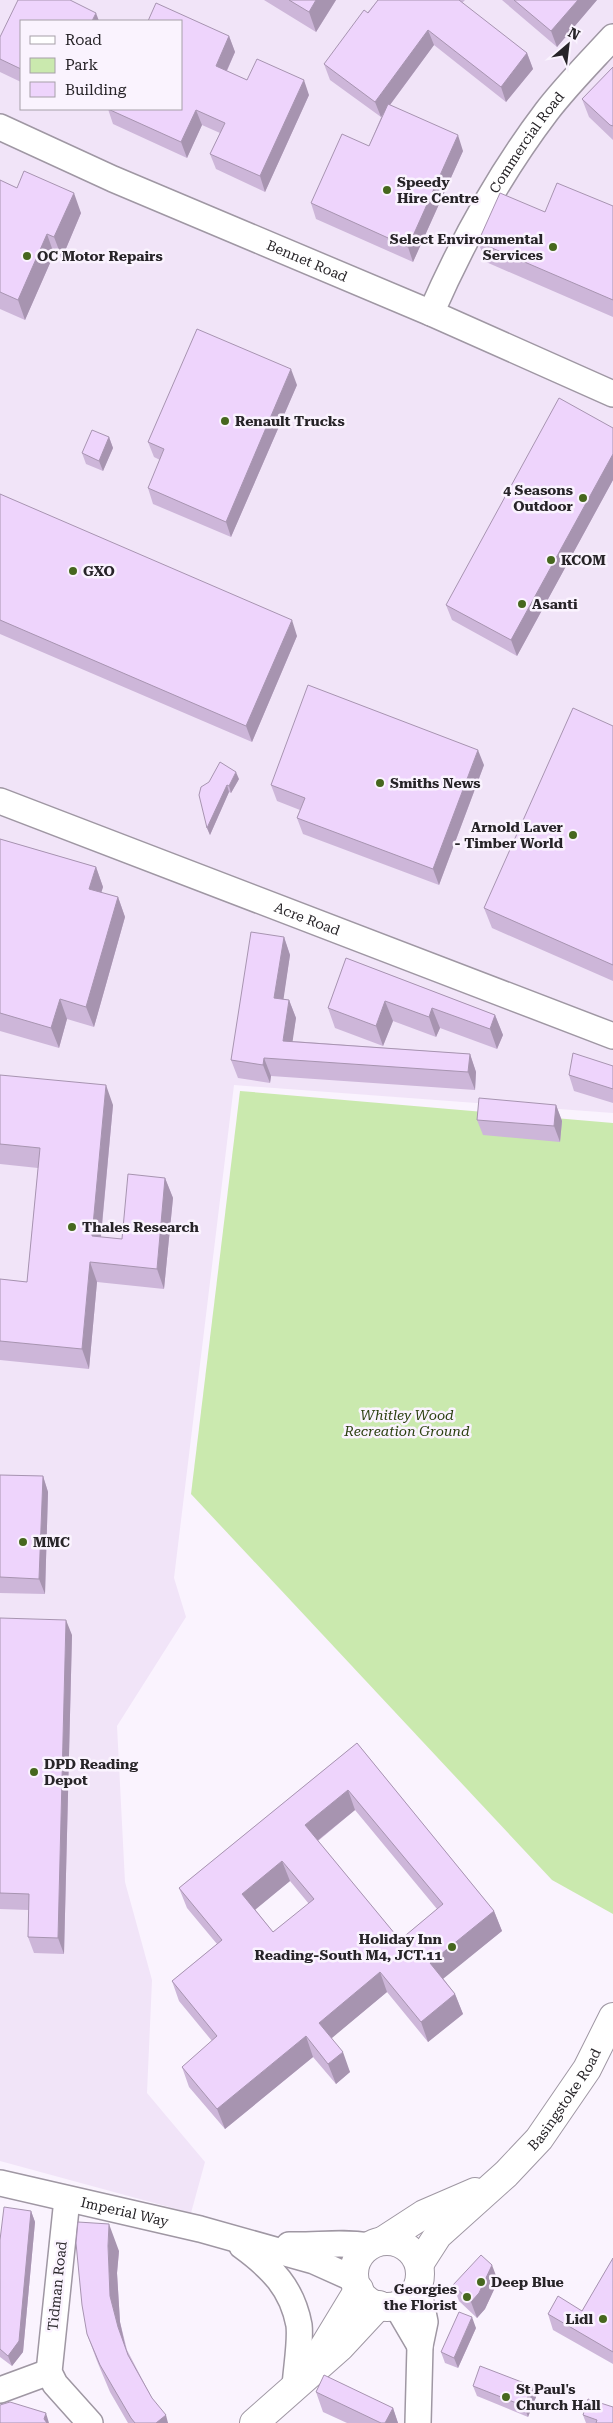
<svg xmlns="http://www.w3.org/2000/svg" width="613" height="2423" viewBox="0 0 613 2423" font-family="'Roboto Serif',serif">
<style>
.built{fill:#f1e4f8;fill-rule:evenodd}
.green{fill:#cae9ae}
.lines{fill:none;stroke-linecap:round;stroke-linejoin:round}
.minor-casing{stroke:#9f97a3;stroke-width:28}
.major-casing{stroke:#9f97a3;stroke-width:30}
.minor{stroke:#fff;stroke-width:25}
.major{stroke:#fff;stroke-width:28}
.wall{fill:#cdb6d9;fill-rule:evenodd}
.shaded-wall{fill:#a794b0}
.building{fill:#eed4fc;stroke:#a794b0;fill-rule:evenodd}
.poi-dot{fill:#46671e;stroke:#faf3fe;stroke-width:2}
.labels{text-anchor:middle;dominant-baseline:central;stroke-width:5;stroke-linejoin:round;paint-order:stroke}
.street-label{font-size:14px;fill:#272428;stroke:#faf3fe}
.poi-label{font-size:14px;font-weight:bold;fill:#272428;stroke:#faf3fe;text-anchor:start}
.park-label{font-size:14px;font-style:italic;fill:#2a3f0f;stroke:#faf3fe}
</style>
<rect width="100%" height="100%" fill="#faf3fe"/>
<path class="built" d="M0,0H613V1113L234,1085L174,1578L186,1617L117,1726L125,1882L152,1980L147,2093L205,2162L191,2213L0,2161ZM21,21H181V109H21Z"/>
<path class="green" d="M240,1091L613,1123V1914L552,1880L191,1494Z"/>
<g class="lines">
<defs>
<g id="minor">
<path id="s1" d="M0,127L113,179L431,313L613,394"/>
<path id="s2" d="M431,313C462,242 500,173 547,111C567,85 591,61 613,37"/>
<path id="s3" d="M0,801L613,1036"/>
<path id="s4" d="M0,2183L200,2229L314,2261L354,2279"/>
<path d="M67,2199L49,2372L55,2384L90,2423"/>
<path d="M289,2245C316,2246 342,2241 369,2246"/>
<path d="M242,2246C272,2268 292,2288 299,2325C301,2342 296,2369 295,2387"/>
<path d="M396,2305L420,2346"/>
<path d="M0,2390L49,2372"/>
<path d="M418,2423L420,2346L425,2322L418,2287"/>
</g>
<g id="major">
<path d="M384,2240L424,2214L475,2192"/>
<circle cx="387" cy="2274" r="33"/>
<path id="s5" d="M420,2263L438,2235L506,2174L539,2139L587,2069L613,2017"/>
<path d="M322,2350L359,2289"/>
<path d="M254,2423L340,2347L379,2305"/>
</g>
</defs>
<use href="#minor" class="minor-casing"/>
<use href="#major" class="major-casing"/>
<use href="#minor" class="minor"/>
<use href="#major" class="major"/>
</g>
<path class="wall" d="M264,0H336L316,32Z
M378,0H465L462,3L527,53L533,69L506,102L434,45L390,105L463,151L413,262L316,219L311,203L369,146L382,115L381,117L330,80L324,64Z
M502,0H597L557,47Z
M21,21V82L0,72V37Z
M229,36L235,52L227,71L247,80L309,95L265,192L216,169L210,154L220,133L202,125L187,158L113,124L108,109Z
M613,67V140L589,117L582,99Z
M0,180L17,188L81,213L62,258L54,254L25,320L0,309Z
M613,206V317L486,262L478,242L545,212Z
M297,385L231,537L153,504L148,488L160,460L154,457L148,442Z
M613,428V480L517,656L452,620L446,605Z
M109,437L113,448L103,471L86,464L82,453Z
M0,494L297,636L252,742L0,634Z
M613,726V981L492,928L484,908Z
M484,765L439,885L303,834L297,818L300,810L277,801L271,785Z
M239,779L231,793L229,792L210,835L207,828L209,782Z
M0,839L96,867L103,887L101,893L118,897L125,917L94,1027L67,1019L59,1048L0,1031Z
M284,937L290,955L283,999L289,1000L296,1018L292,1041L470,1054L476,1072L475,1090L271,1076L270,1083L238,1078L231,1060Z
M346,958L495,1015L503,1035L497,1049L440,1028L436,1037L393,1021L383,1046L335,1028L328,1008Z
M613,1066V1103L574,1091L569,1075Z
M0,1075L113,1105L101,1237L122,1239L165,1178L173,1198L164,1289L97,1282L89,1369L0,1360V1279L27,1282L38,1168L0,1164Z
M556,1105L562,1121L560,1142L483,1135L477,1120Z
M0,1475L43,1476L48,1492L45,1594L0,1593Z
M0,1618L72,1635L64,1954L34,1953L28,1937L29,1910L0,1909Z
M357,1743L494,1911L502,1931L443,1978L455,1994L463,2014L428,2042L387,1992L331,2038L350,2072L336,2084L313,2057L225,2129L189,2087L182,2067L212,2041L179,2001L172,1981L217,1944L187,1908L179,1888ZM355,1810L437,1909L400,1940L318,1841ZM290,1881L309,1904L273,1932L255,1909Z
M31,2211L35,2222L23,2352L12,2366L0,2357V2240Z
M119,2251L117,2273L120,2322L127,2350L152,2398L168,2423H128L110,2392L97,2361L87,2334Z
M613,2258V2364L553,2330L548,2314L582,2311Z
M498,2281L485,2309L477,2318L459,2301L453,2285Z
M476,2328L458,2368L445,2363L441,2352Z
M473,2386L536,2397L528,2417L477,2396Z
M316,2392L393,2408L398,2423H347L323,2412Z
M583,2415L613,2423H586Z"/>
<path class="shaded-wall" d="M316,0H336L316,32L309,12Z
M578,0H597L557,47L551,31Z
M96,13L99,21H92Z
M428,30L434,45L381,117L375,102Z
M229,36L235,52L222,81L216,66Z
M527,53L533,69L506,102L501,87Z
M304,80L309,95L265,192L260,176Z
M196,110L202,125L187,158L181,142Z
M458,135L463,151L413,262L408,247Z
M74,193L81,213L62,258L54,237Z
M47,234L54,254L25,320L18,300Z
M291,369L297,385L231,537L226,522Z
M109,437L113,448L103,471L99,461Z
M613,454V480L517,656L511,640Z
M292,620L297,636L252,742L246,726Z
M478,750L484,765L439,885L433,869Z
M236,772L239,779L231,793L229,786Z
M227,785L229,792L210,835L207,828Z
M96,867L103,887L96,909L89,889Z
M118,897L125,917L94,1027L86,1007Z
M284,937L290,955L281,1016L274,998Z
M60,999L67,1019L59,1048L51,1028Z
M289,1000L296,1018L290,1059L283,1041Z
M385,1001L393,1021L383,1046L376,1026Z
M432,1008L440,1028L436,1037L429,1017Z
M495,1015L503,1035L497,1049L490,1029Z
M470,1054L476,1072L475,1090L468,1072Z
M264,1058L271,1076L270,1083L263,1065Z
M106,1085L113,1105L99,1256L92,1236Z
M556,1105L562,1121L560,1142L554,1126Z
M165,1178L173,1198L164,1289L157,1269Z
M90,1262L97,1282L89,1369L82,1349Z
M43,1476L48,1492L45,1594L39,1579Z
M66,1620L72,1635L64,1954L58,1938Z
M348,1790L355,1810L312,1845L305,1825Z
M282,1861L290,1881L250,1914L242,1894Z
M494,1911L502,1931L438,1983L430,1963Z
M380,1972L387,1992L326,2043L319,2023Z
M455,1994L463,2014L428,2042L421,2022Z
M306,2036L313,2057L225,2129L217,2109Z
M343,2052L350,2072L336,2084L328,2064Z
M31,2211L35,2222L23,2352L12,2366L8,2356Z
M109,2224L119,2251L117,2273L120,2322L127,2354L118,2327L110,2296L108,2246Z
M492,2265L498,2281L485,2309L477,2318L471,2302Z
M472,2317L476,2328L458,2368L454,2358Z
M532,2386L536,2397L528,2417L524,2406Z
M393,2408L398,2423H385Z
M46,2413L49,2423H45L44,2419Z
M166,2415L168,2423H156Z"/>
<path class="building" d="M18,0H70L96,13L92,21H21V69L0,59V37Z
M289,0H316L309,12Z
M378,0H459L527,53L501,87L428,30L375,102L324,64L364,10L368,13Z
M514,0H578L551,31Z
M156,3L229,36L216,66L247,80L257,59L304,80L260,176L210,154L225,123L196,110L181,142L108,109H181V21H148Z
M613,67V126L610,125L582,99Z
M388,104L458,135L408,247L311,203L342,134L369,146Z
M24,171L74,193L54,237L47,234L18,300L0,292V180L17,188Z
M557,183L613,206V300L478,242L500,193L545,212Z
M197,329L291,369L226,522L148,488L164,449L148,442Z
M559,398L613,428V454L511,640L446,605Z
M92,430L109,437L99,461L82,453Z
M0,494L292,620L246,726L0,620Z
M308,685L478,750L433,869L297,818L305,798L271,785Z
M573,708L613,726V965L484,908Z
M220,762L236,772L229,786L227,785L207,828L199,795L201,787L209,782Z
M0,839L96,867L89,889L118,897L86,1007L60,999L51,1028L0,1013Z
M251,932L284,937L274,998L289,1000L283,1041L470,1054L468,1072L264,1058L263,1065L231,1060Z
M346,958L495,1015L490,1029L432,1008L429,1017L385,1001L376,1026L328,1008Z
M573,1053L613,1066V1089L569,1075Z
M0,1075L106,1085L92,1236L122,1239L128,1174L165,1178L157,1269L90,1262L82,1349L0,1341V1279L27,1282L40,1148L0,1144Z
M479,1098L556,1105L554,1126L477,1120Z
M0,1475L43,1476L39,1579L0,1577Z
M0,1618L66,1620L58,1938L28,1937L29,1894L0,1893Z
M357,1743L494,1911L430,1963L455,1994L421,2022L380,1972L319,2023L343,2052L328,2064L306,2036L217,2109L182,2067L217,2036L172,1981L222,1940L179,1888ZM348,1790L443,1904L400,1940L305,1825ZM282,1861L314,1899L273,1932L242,1894Z
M4,2207L31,2211L19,2341L8,2356L0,2349V2240Z
M78,2222L109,2224L108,2246L110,2296L118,2327L128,2355L152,2398L166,2415L156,2423H135L131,2418L100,2365L87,2334L82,2305L76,2243Z
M481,2255L492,2265L479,2293L471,2302L453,2285Z
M613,2258V2352L548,2314L558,2296L582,2311Z
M459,2312L472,2317L454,2358L441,2352Z
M480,2366L532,2386L524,2406L473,2386Z
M324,2375L393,2408L385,2423H381L316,2392Z
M588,2399L613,2407V2423H596L597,2420L583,2415Z
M10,2402L46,2413L44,2419L47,2423H0V2405Z"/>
<g class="poi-dot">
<circle cx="387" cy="190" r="5"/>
<circle cx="553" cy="247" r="5"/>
<circle cx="27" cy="256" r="5"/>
<circle cx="225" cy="421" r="5"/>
<circle cx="583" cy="498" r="5"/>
<circle cx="551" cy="560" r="5"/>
<circle cx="73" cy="571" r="5"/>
<circle cx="522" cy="604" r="5"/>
<circle cx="380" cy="783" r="5"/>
<circle cx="573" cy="835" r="5"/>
<circle cx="72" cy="1227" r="5"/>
<circle cx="23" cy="1542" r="5"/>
<circle cx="34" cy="1772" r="5"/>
<circle cx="452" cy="1947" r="5"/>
<circle cx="481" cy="2282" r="5"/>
<circle cx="467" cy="2297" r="5"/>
<circle cx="603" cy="2319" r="5"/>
<circle cx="506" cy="2397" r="5"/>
</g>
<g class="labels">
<g class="street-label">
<text stroke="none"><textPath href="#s2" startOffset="196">Commercial Road</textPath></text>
<text stroke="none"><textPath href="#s1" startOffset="335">Bennet Road</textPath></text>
<text stroke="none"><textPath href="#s3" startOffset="329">Acre Road</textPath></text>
<text stroke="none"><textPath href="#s5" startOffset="220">Basingstoke Road</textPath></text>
<text stroke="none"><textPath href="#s4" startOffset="128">Imperial Way</textPath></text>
<text transform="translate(57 2286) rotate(-84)">Tidman Road</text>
</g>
<g class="poi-label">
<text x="397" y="182">Speedy<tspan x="397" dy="16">Hire Centre</tspan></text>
<text x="543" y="239" text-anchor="end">Select Environmental<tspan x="543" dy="16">Services</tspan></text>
<text x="37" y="256">OC Motor Repairs</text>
<text x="235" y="421">Renault Trucks</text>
<text x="573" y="490" text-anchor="end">4 Seasons<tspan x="573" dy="16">Outdoor</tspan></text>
<text x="561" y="560">KCOM</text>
<text x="83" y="571">GXO</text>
<text x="532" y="604">Asanti</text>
<text x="390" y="783">Smiths News</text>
<text x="563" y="827" text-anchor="end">Arnold Laver<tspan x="563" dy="16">- Timber World</tspan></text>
<text x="82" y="1227">Thales Research</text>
<text x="33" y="1542">MMC</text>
<text x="44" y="1764">DPD Reading<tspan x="44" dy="16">Depot</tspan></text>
<text x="442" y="1939" text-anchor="end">Holiday Inn<tspan x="442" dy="16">Reading-South M4, JCT.11</tspan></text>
<text x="491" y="2282">Deep Blue</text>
<text x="457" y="2289" text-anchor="end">Georgies<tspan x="457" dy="16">the Florist</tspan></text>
<text x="593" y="2319" text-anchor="end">Lidl</text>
<text x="516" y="2389">St Paul's<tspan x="516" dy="16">Church Hall</tspan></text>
</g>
<g class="park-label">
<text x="407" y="1415">Whitley Wood<tspan x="407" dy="16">Recreation Ground</tspan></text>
</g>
</g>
<rect x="20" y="20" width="162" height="90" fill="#faf3fe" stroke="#a6a0a8"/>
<rect x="30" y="36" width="25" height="8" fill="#ffffff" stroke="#a6a0a8"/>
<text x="65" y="45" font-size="15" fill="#272428">Road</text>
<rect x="30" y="58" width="25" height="15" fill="#cae9ae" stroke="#a6a0a8"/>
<text x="65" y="70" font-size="15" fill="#272428">Park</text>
<rect x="30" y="82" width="25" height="15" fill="#eed4fc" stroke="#a6a0a8"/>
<text x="65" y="95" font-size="15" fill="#272428">Building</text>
<g transform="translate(568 45) rotate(28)" stroke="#faf3fe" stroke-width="4" paint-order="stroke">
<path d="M0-4L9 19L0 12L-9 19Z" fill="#272428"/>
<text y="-8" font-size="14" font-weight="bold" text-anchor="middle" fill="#272428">N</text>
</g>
</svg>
